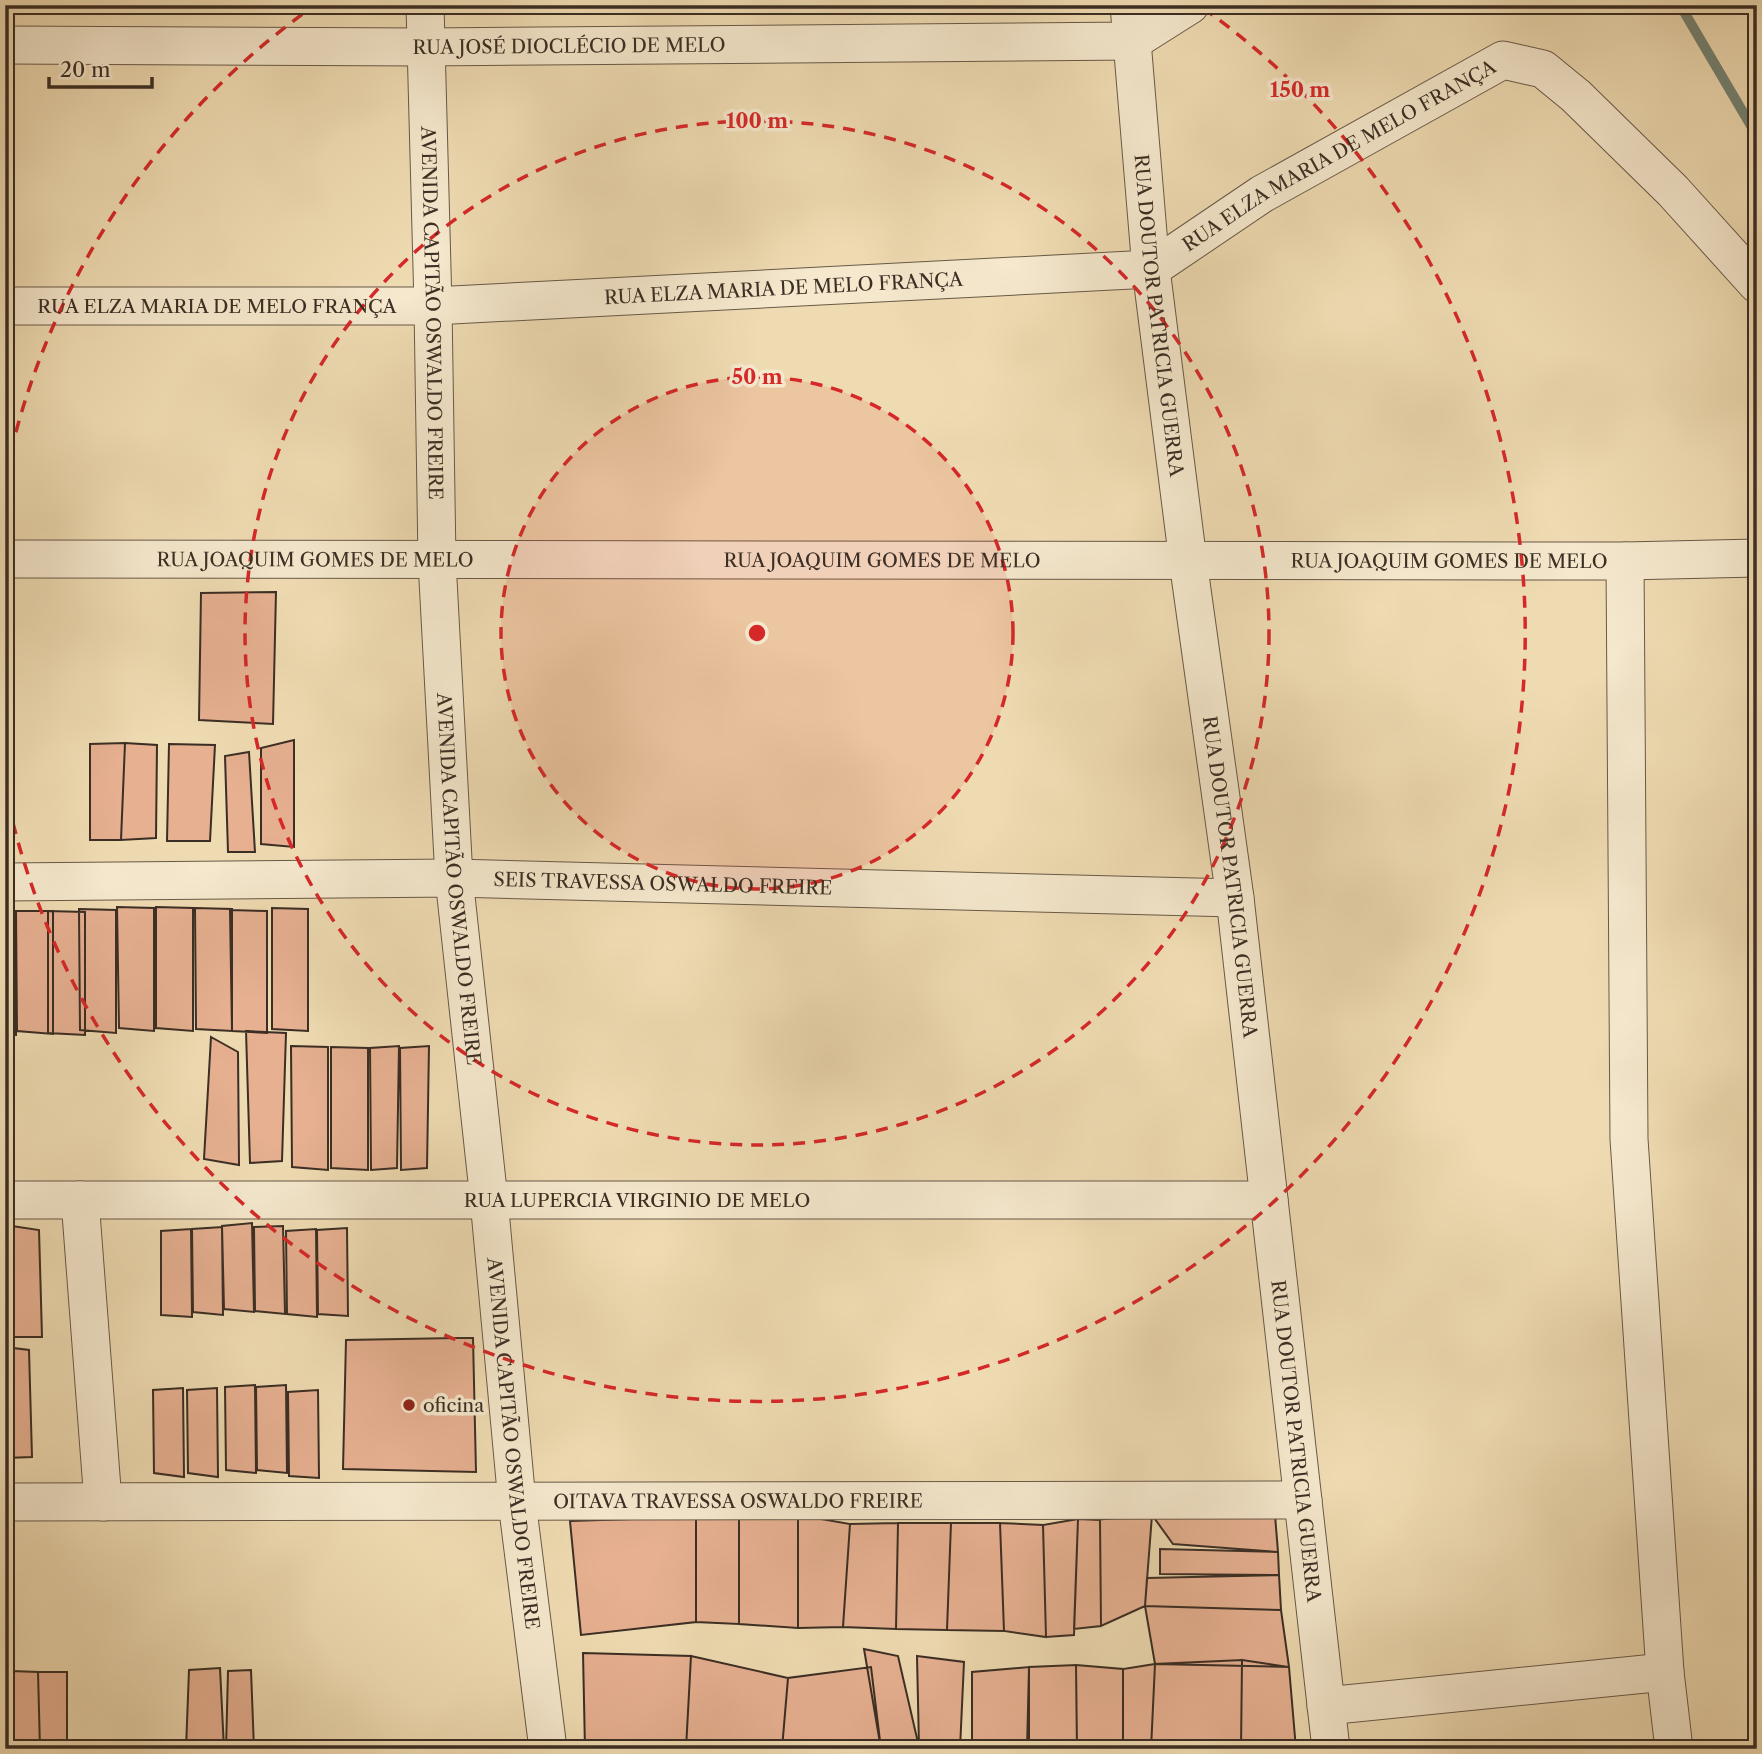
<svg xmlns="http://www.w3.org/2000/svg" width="1762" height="1754" viewBox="0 0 1762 1754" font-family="'Libre Caslon Text',serif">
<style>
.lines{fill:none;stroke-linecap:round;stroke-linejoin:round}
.stream{stroke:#748374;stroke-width:10}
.building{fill:#e6b091;stroke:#3b2e24;stroke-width:2}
.minor-casing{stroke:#685948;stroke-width:39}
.minor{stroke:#f5e8cd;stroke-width:37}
.ring{fill:none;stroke:#d62828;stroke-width:3.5;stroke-dasharray:12 9}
.poi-dot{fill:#8f2418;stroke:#f5e8cd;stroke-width:2.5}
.labels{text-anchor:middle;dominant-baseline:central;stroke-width:7;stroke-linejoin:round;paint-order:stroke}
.street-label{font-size:19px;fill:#3b2e24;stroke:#f5e8cd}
.poi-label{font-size:19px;fill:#3b2e24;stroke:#f5e8cd;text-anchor:start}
.centre{fill:#d62828;stroke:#f5e8cd;stroke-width:3.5}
.ring-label{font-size:21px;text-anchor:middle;font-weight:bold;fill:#d62828;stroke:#f5e8cd;stroke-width:7;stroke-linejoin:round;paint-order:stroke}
</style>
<rect width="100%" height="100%" fill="#efdbb2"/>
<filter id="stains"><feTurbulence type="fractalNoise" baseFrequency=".00286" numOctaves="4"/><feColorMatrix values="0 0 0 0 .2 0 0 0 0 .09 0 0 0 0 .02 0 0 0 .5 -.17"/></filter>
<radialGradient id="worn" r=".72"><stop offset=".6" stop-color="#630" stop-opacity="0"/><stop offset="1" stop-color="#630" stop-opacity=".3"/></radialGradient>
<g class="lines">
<path class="stream" d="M1680,5L1757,136"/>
</g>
<path class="building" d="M276,592L273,724L199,720L201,593Z
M294,740V847L261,844V748Z
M125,743L121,840H90V744Z
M125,743L157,745L156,838L121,840Z
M169,744L215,745L210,841H167Z
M249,752L255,852H228L225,756Z
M117,907L154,908V1031L119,1028Z
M156,907L193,908V1031L156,1028Z
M195,908L232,909V1031L196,1029Z
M272,908L308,909V1031L272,1029Z
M79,909L116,910V1033L80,1030Z
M230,910L267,911V1033L232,1031Z
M16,911H53V1034L17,1031Z
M48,911L85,912V1035L48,1033Z
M5,912H16V1035L5,1034Z
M246,1031L286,1033L282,1161L250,1163Z
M211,1037L238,1052L239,1165L204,1159Z
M291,1046L328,1047V1170L292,1167Z
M399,1046L397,1168L371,1170L370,1048Z
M429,1046L427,1168L401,1170L400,1048Z
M331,1047L368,1048V1170L331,1168Z
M5,1221L8,1222L10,1338L5,1339Z
M252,1223L254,1312L224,1309L222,1226Z
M12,1226L39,1230L42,1337H14Z
M283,1226L285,1314L255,1311L254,1227Z
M222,1227L223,1315L193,1312L192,1229Z
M347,1228L348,1316L318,1314L317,1230Z
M191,1229L192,1317L161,1315V1231Z
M316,1229L317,1317L287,1314L286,1231Z
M457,1338H473L476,1472L343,1469L346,1340Z
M5,1347L29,1350L32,1457L5,1458Z
M255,1385L256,1473L226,1470L225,1387Z
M286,1385L287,1473L257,1470L256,1387Z
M183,1388L184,1477L154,1473L153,1390Z
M217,1388L218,1477L188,1473L187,1390Z
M318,1390L319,1478L289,1476L288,1392Z
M798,1515V1628L739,1624V1517Z
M798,1515L850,1524L843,1627L798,1628Z
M1152,1515L1145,1606L1101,1626L1100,1520H1093Z
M1152,1515H1275L1278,1552L1173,1544Z
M696,1517V1622L581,1635L570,1521Z
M696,1517H739V1624L696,1622Z
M1078,1519L1074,1635L1046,1637L1043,1525Z
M1078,1519L1100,1520L1101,1626L1074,1629Z
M898,1523L896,1629L843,1627L850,1524Z
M898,1523H951L947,1630L896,1629Z
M951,1523H1000L1004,1631L947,1630Z
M1000,1523L1043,1525L1046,1637L1004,1631Z
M1160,1549L1278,1552L1279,1575L1160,1574Z
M1279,1575L1281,1610L1145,1606L1147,1578Z
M1145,1606L1281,1610L1289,1667L1155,1664Z
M864,1649L898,1656L919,1747L881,1749Z
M583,1653L691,1656L686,1749H585Z
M691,1656L788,1678L782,1749H686Z
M917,1656L964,1662L960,1749L919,1747Z
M1242,1660L1241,1749H1151L1155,1664Z
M1242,1660L1289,1667L1296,1749H1241Z
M1155,1664L1151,1749H1123V1669Z
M1076,1665L1077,1749H1029V1667Z
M1076,1665L1123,1669V1749H1077Z
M871,1667L881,1749H782L788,1678Z
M1029,1667L1027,1749H972V1672Z
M220,1668L224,1749H186L189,1670Z
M251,1670L254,1749H226L228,1671Z
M11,1671L38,1672L40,1749H10Z
M38,1672H67V1749H40Z"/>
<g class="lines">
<defs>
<g id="minor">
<path id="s1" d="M425,5L433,306L437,561L454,878L489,1200L517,1502L548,1749"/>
<path id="s2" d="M1129,5L1151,269L1188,561L1235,898L1331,1749"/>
<path id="s3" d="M5,45L426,47L1133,41L1190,5"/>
<path id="s4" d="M5,306H433L1151,269L1262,194L1503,60L1543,69L1576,96L1673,191L1757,284"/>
<path id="s5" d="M5,559L1625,561L1757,558"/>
<path d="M1625,561L1629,1139L1665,1672L1674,1749"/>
<path id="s6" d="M5,882L454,878L1235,898"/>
<path id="s7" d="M5,1200H1269"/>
<path d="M80,1200L103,1502"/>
<path id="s8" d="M5,1502L1303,1500"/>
<path d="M1326,1706L1665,1672"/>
</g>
</defs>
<use href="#minor" class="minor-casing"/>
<use href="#minor" class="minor"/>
</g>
<circle cx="757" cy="633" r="256" fill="#d62828" fill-opacity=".12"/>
<g class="ring">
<circle cx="757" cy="633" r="256"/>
<circle cx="757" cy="633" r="512"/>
<path d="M6 473A768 768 0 0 1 311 8M1203 8A768 768 0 1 1 6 793"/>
</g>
<circle class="poi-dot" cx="409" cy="1405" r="7"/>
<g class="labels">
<g class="street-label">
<text stroke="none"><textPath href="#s3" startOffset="564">RUA JOSÉ DIOCLÉCIO DE MELO</textPath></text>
<text stroke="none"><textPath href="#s4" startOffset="1367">RUA ELZA MARIA DE MELO FRANÇA</textPath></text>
<text stroke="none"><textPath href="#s4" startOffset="779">RUA ELZA MARIA DE MELO FRANÇA</textPath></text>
<text stroke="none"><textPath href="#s4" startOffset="212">RUA ELZA MARIA DE MELO FRANÇA</textPath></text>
<text stroke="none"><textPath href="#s1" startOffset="308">AVENIDA CAPITÃO OSWALDO FREIRE</textPath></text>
<text stroke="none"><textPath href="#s2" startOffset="312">RUA DOUTOR PATRICIA GUERRA</textPath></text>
<text stroke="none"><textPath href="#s5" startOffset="310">RUA JOAQUIM GOMES DE MELO</textPath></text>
<text stroke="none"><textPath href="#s5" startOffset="877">RUA JOAQUIM GOMES DE MELO</textPath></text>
<text stroke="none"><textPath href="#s5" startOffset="1444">RUA JOAQUIM GOMES DE MELO</textPath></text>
<text stroke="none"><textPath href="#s2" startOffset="878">RUA DOUTOR PATRICIA GUERRA</textPath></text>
<text stroke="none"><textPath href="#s1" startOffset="875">AVENIDA CAPITÃO OSWALDO FREIRE</textPath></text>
<text stroke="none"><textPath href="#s6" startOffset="658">SEIS TRAVESSA OSWALDO FREIRE</textPath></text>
<text stroke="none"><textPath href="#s7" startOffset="632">RUA LUPERCIA VIRGINIO DE MELO</textPath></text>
<text stroke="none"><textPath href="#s2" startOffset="1446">RUA DOUTOR PATRICIA GUERRA</textPath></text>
<text stroke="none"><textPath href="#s1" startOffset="1442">AVENIDA CAPITÃO OSWALDO FREIRE</textPath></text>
<text stroke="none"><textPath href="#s8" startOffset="733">OITAVA TRAVESSA OSWALDO FREIRE</textPath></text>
</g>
<g class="poi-label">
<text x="423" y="1405">oficina</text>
</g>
</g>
<circle cx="757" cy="633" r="10" class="centre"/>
<g class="ring-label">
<text x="1300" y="97">150 m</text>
<text x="757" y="128">100 m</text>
<text x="757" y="384">50 m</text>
</g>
<rect width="1762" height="1754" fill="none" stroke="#efdbb2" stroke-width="28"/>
<rect x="7" y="7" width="1748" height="1740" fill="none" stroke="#3b2e24" stroke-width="3.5"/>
<rect x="14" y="14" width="1734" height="1726" fill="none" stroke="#3b2e24" stroke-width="2"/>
<path d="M49 77v10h103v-10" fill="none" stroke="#3b2e24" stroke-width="3.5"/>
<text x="60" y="77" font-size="21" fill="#3b2e24" stroke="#f5e8cd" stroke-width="5" paint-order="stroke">20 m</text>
<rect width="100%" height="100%" filter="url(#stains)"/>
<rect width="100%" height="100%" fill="url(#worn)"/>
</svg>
